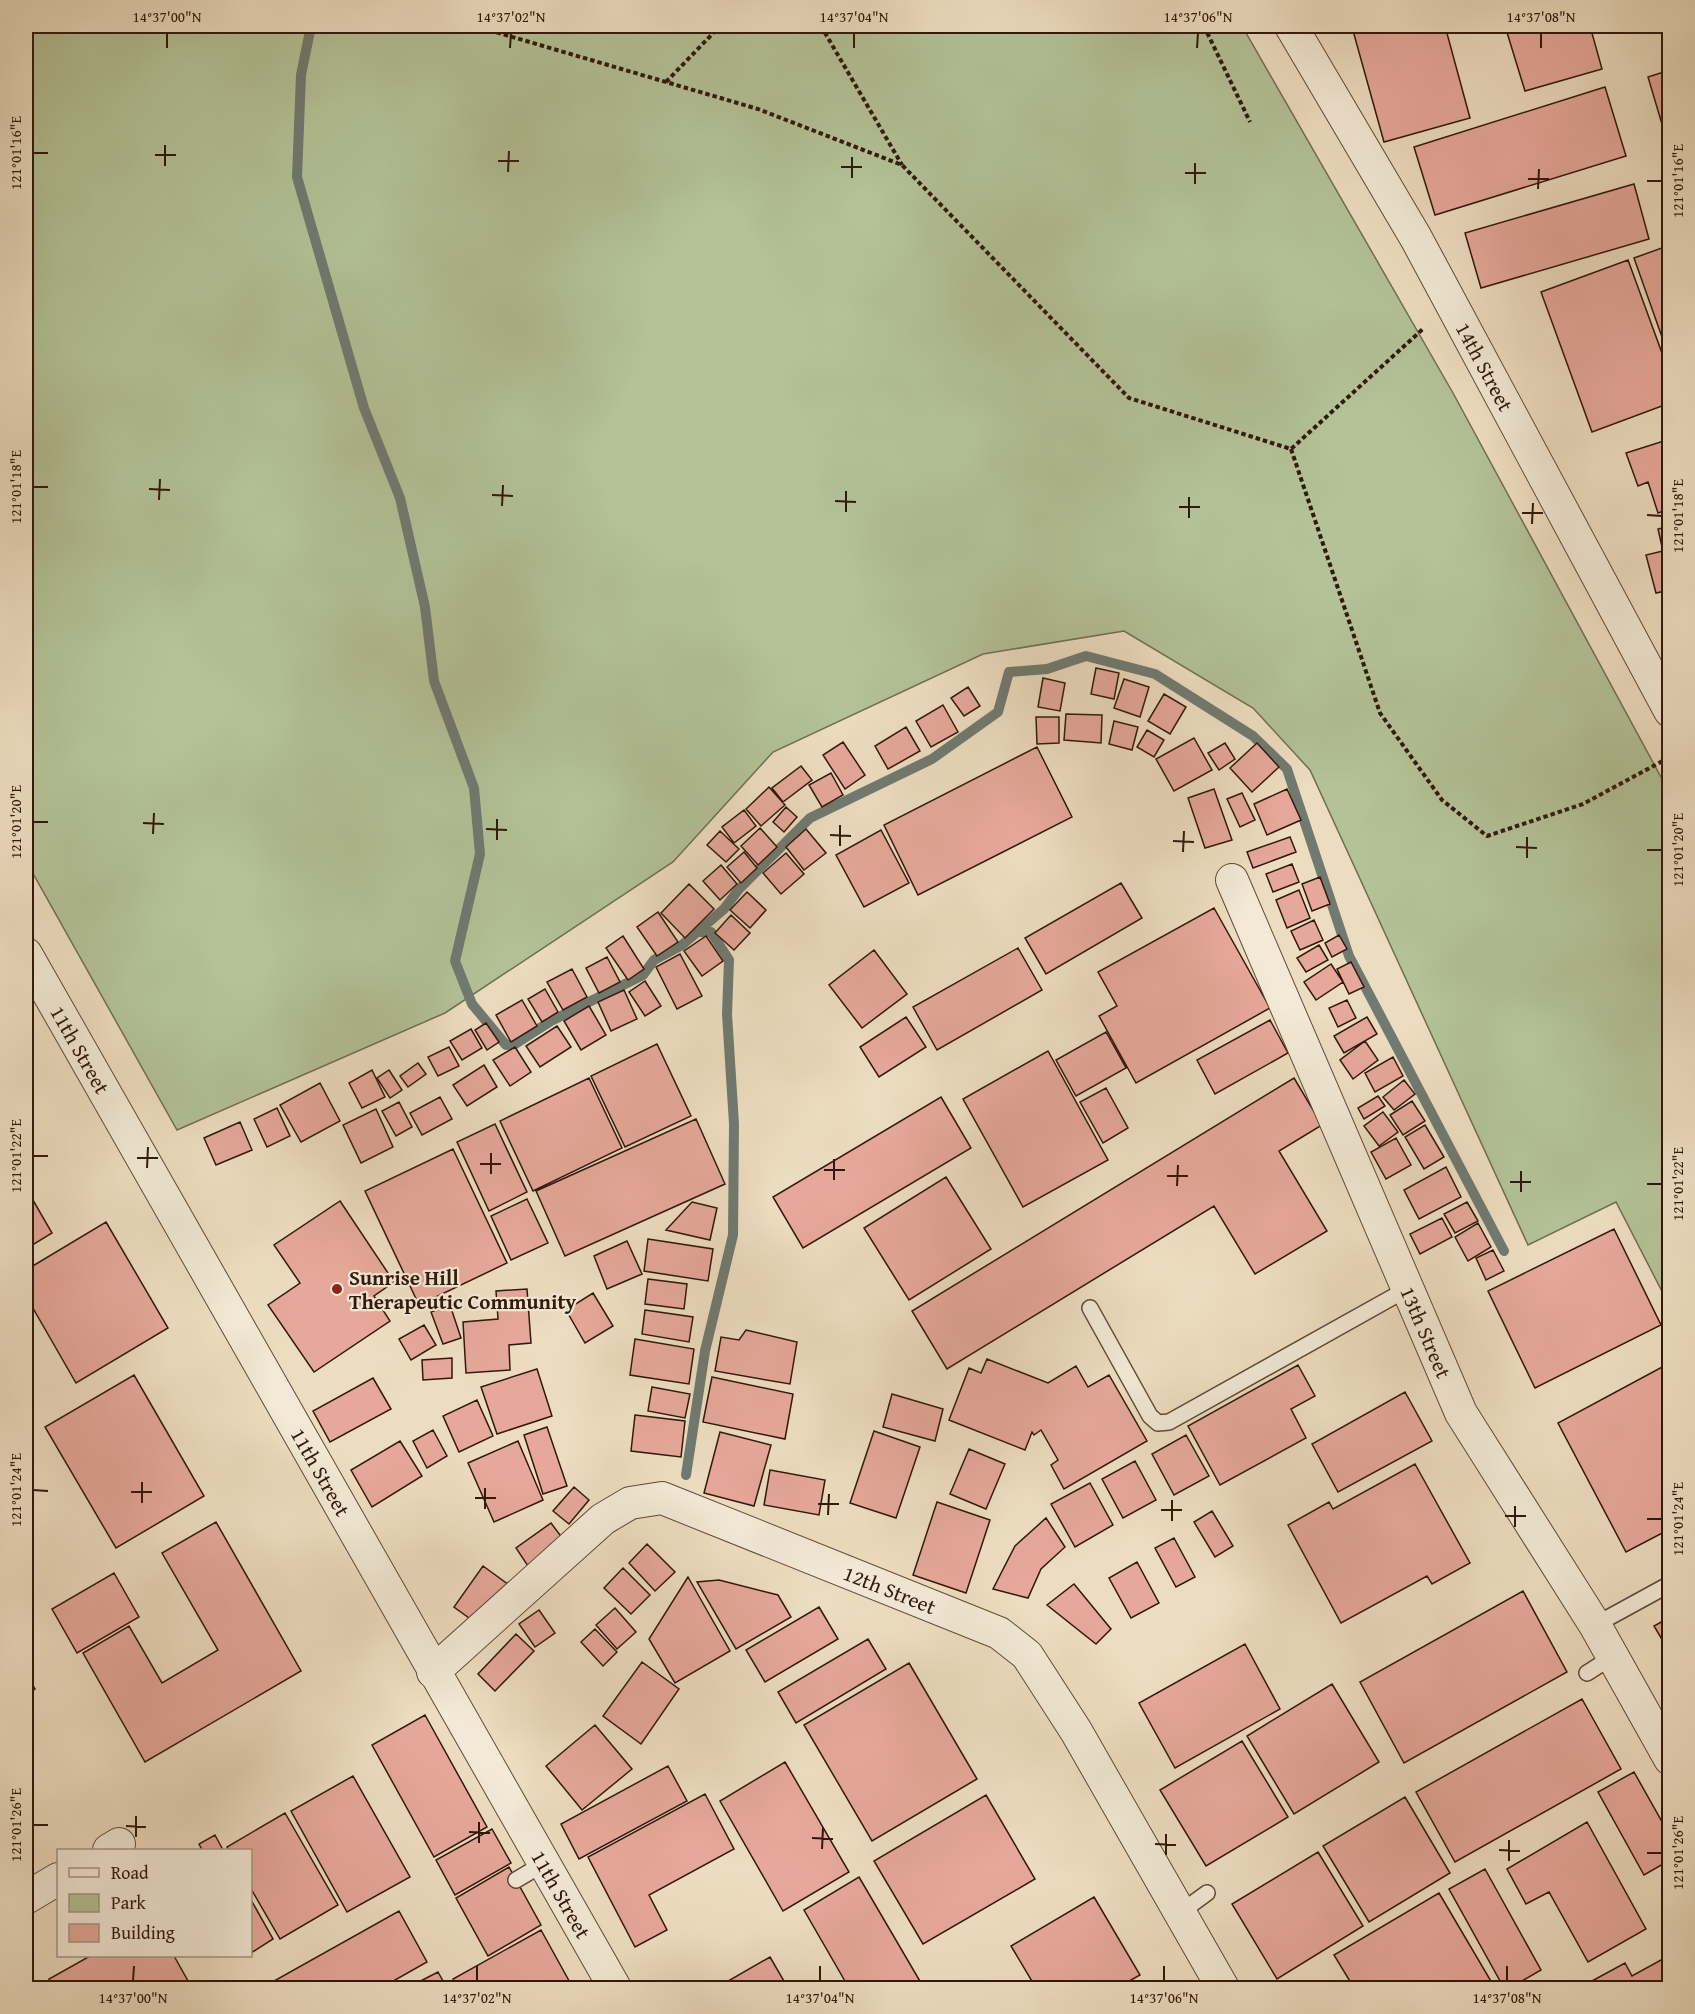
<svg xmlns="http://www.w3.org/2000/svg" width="1695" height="2014" viewBox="0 0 1695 2014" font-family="'Gentium Book Plus',serif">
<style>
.green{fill:#b3c297;stroke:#726d50;stroke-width:1.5}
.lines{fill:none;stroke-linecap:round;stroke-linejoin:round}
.stream{stroke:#707a71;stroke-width:10}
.building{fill:#e6a89a;stroke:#31180a;stroke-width:1.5}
.lane-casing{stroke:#604938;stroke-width:18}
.street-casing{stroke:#604938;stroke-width:34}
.path{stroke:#31180a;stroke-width:4;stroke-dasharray:4.5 3;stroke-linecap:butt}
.lane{stroke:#f3e9d6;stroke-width:15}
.street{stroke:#f3e9d6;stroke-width:32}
.ticks{fill:none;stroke:#31180a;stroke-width:2}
.poi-dot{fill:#8f2418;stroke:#f3e9d6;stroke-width:2}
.labels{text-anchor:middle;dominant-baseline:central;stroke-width:4.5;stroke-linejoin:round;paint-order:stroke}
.street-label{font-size:21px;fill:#31180a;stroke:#f3e9d6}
.poi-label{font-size:21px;font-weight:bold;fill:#31180a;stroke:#f3e9d6;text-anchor:start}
.neatline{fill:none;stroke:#31180a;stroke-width:2}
.ticks-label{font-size:15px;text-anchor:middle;fill:#31180a}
</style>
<rect width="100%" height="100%" fill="#edddc0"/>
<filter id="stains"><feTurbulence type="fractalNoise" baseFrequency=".00333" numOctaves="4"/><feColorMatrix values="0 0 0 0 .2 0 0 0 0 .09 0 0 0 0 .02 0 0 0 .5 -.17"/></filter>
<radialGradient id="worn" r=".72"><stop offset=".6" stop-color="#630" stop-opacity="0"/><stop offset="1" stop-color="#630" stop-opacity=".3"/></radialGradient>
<path class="green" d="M26,26H1242L1453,393L1669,792V1305L1616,1202L1528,1245L1310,770L1253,708L1124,631L983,654L773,752L673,862L445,1013L177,1130L26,861Z"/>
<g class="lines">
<path class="stream" d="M311,26L301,75L297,177L364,408L400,498L425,607L434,681L474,788L480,854L455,961L472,1004L506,1045L515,1044L551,1021L643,975L654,960L682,945L724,909L739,889L810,818L932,759L998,712L1009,672L1047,669L1086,656L1155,674L1253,736L1287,769L1349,956L1504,1251
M686,1475L705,1351L733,1235L734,1124L727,1014L729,960L711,932H696"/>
</g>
<path class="building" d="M1357,26H1445L1470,118L1384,142L1352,27Z
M1505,26H1590L1602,69L1525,91Z
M1670,70V140L1667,141L1648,77Z
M1605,87L1626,156L1435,215L1414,147Z
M1634,184L1649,239L1481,288L1465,233Z
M1670,245V334L1662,337L1634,258Z
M1628,260L1670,375V403L1592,432L1541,292Z
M1670,439V509L1658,513L1648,482L1638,486L1626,453Z
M1670,526V590L1656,593L1646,555L1663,551L1658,529Z
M1096,668L1119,673L1114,699L1091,694Z
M1043,678L1065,683L1060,711L1038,707Z
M1124,679L1149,687L1140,717L1114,708Z
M968,687L980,706L964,716L951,698Z
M1164,694L1186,707L1170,734L1148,721Z
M943,705L958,732L931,747L916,721Z
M1066,714L1102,715L1101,743L1064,740Z
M1036,717H1059V743L1037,744Z
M1114,721L1138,727L1132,750L1109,744Z
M906,727L920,751L888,769L875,746Z
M1147,730L1164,740L1154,757L1137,747Z
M1194,738L1212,770L1174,791L1156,759Z
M843,742L865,775L845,789L823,755Z
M1225,743L1235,759L1219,770L1208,753Z
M1257,743L1279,767L1252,792L1230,768Z
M1037,747L1072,817L918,895L884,825Z
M801,766L812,780L783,802L772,788Z
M831,773L843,795L822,807L809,785Z
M769,787L785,805L761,826L746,809Z
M1214,789L1232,840L1205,848L1188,798Z
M1287,789L1301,820L1267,835L1254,804Z
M1242,793L1255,820L1240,827L1227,799Z
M786,807L797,817L784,832L773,822Z
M744,810L756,826L734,843L722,827Z
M760,828L777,847L758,865L741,846Z
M806,829L826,853L804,870L786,847Z
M881,830L909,883L864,907L836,855Z
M720,831L739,849L726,862L707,845Z
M1290,837L1296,852L1253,868L1247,852Z
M744,852L757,868L741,883L727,867Z
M786,853L804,874L781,894L763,873Z
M1292,864L1299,882L1273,892L1266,874Z
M721,865L737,884L720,900L703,881Z
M1320,877L1330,904L1312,911L1302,884Z
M1121,883L1142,918L1046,974L1025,938Z
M689,884L714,909L685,938L661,913Z
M1299,890L1310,918L1287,928L1276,900Z
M747,892L766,910L750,928L730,910Z
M1214,908L1270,1008L1136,1083L1099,1016L1117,1006L1098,972Z
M658,912L678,942L657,956L637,927Z
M731,915L750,933L734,950L715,933Z
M1314,920L1323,940L1300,950L1291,931Z
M1339,935L1347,949L1332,957L1325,943Z
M623,936L644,969L628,980L606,948Z
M706,936L723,961L702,976L684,951Z
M1319,945L1328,960L1306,972L1297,958Z
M1018,948L1042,990L937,1050L913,1007Z
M874,950L907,994L862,1028L829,985Z
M680,954L702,996L677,1009L656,967Z
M607,957L620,982L599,993L586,968Z
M1351,962L1364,987L1349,994L1337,969Z
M1331,964L1343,982L1316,1000L1304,982Z
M572,969L587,997L563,1010L547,982Z
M645,981L661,1006L645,1016L629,992Z
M545,989L558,1012L542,1022L528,999Z
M624,990L637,1019L611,1031L598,1002Z
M522,1000L537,1026L511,1042L496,1015Z
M1347,1000L1356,1018L1338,1027L1329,1008Z
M589,1006L606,1035L581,1050L564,1021Z
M906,1017L926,1047L879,1077L860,1047Z
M1367,1017L1377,1034L1344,1053L1334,1036Z
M1270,1020L1288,1053L1215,1094L1197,1060Z
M486,1023L499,1042L487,1050L475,1030Z
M557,1026L571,1047L540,1067L526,1046Z
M471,1029L482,1048L462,1060L450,1041Z
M1106,1032L1126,1068L1076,1096L1056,1060Z
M1365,1041L1378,1060L1353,1079L1340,1060Z
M657,1044L691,1116L625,1147L591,1076Z
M449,1047L459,1066L438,1076L428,1057Z
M515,1047L531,1072L510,1086L493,1060Z
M1048,1051L1108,1160L1023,1207L963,1099Z
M1393,1057L1403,1076L1375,1092L1365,1073Z
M418,1063L426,1074L408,1087L400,1076Z
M484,1065L497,1087L467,1106L453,1085Z
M372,1070L385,1097L362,1108L349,1083Z
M389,1070L402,1090L390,1098L377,1078Z
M589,1078L622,1148L533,1191L500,1121Z
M1294,1078L1322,1125L1279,1151L1327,1231L1255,1274L1214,1206L947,1369L912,1311Z
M1404,1080L1415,1094L1394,1110L1383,1097Z
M320,1083L340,1121L301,1142L280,1105Z
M1106,1088L1128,1128L1103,1143L1080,1102Z
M1378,1096L1385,1106L1364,1119L1358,1108Z
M440,1097L452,1119L422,1135L410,1113Z
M941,1097L971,1148L803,1248L773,1197Z
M1412,1101L1425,1121L1403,1135L1390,1115Z
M399,1102L412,1127L396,1136L382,1111Z
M277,1108L290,1136L267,1147L254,1119Z
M376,1109L393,1147L361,1163L343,1125Z
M1383,1112L1398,1132L1379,1146L1364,1126Z
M696,1119L725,1184L565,1256L536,1191Z
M240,1122L252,1150L216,1165L204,1138Z
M495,1124L527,1192L489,1211L457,1142Z
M1425,1125L1444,1157L1424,1169L1405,1137Z
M1396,1138L1411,1165L1386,1179L1371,1152Z
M453,1149L507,1263L419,1305L365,1191Z
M1446,1167L1461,1197L1419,1219L1404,1190Z
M946,1177L991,1249L909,1300L864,1228Z
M26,1188L52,1233L26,1249Z
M527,1199L548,1243L511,1260L491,1216Z
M340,1201L394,1282L374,1296L390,1321L314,1372L268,1305L300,1283L274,1245Z
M692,1202L717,1208L710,1240L666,1230Z
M1467,1202L1478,1221L1455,1233L1444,1214Z
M1442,1218L1452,1237L1420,1254L1410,1234Z
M106,1222L168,1328L76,1383L26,1296V1270Z
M1478,1223L1491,1247L1468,1261L1455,1237Z
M1614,1229L1661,1325L1535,1388L1488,1291Z
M648,1239L713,1249L708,1281L644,1271Z
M627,1241L642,1274L607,1289L594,1256Z
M1493,1250L1504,1271L1486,1280L1476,1258Z
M648,1279L687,1284L684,1309L645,1304Z
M527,1289L531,1343L509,1345L510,1370L466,1373L463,1322L498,1319L496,1291Z
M593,1293L613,1326L585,1343L566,1310Z
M450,1305L461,1338L443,1344L431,1312Z
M645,1310L693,1317L689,1342L642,1334Z
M424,1325L436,1345L411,1360L399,1339Z
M746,1330L797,1342L790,1384L715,1371L721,1337L739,1340Z
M635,1339L694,1349L689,1384L630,1375Z
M452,1358V1378L423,1380L422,1360Z
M987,1359L1048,1383L1076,1366L1088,1387L1109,1375L1147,1441L1064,1489L1051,1465L1058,1460L1041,1430L1034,1435L1032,1432L1025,1450L949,1420L969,1368L981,1373Z
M1298,1365L1315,1396L1291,1409L1306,1438L1220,1485L1188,1426Z
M1664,1366L1670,1376V1529L1626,1552L1558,1423Z
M537,1369L552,1416L497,1434L481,1387Z
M134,1375L204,1496L116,1548L45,1427Z
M712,1377L793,1394L785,1439L703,1422Z
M373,1378L391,1409L330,1442L313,1411Z
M652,1387L690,1394L685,1418L648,1411Z
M1405,1392L1432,1441L1338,1492L1312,1444Z
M892,1394L943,1409L935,1441L883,1427Z
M477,1400L493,1436L459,1452L443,1416Z
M635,1415L685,1421L681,1457L631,1451Z
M547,1427L567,1486L543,1494L524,1435Z
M433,1430L447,1456L427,1468L413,1441Z
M874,1431L920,1447L896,1518L850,1503Z
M720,1432L771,1445L754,1506L704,1493Z
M1186,1435L1209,1476L1174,1495L1152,1454Z
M400,1441L422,1476L372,1507L351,1470Z
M518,1441L543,1500L494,1522L468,1463Z
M969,1449L1005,1464L986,1509L950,1494Z
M1135,1461L1156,1500L1123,1518L1102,1479Z
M1415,1464L1470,1563L1432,1584L1427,1576L1341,1623L1288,1525L1329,1502L1333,1509Z
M770,1470L825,1480L819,1515L764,1505Z
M1090,1483L1113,1525L1075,1547L1051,1504Z
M574,1487L589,1500L569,1524L553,1511Z
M937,1502L990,1520L966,1593L913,1575Z
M1212,1511L1233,1546L1215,1557L1194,1522Z
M1046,1518L1065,1547L1041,1569L1028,1598L993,1589L1015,1546Z
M216,1522L301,1671L145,1762L83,1653L129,1626L162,1683L218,1650L162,1553Z
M551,1523L566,1543L530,1569L516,1548Z
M1174,1538L1195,1577L1176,1587L1155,1548Z
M647,1544L675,1572L655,1591L629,1563Z
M1137,1562L1159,1603L1131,1618L1109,1578Z
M483,1566L509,1585L480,1626L454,1607Z
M623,1568L650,1595L631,1614L604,1588Z
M114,1573L139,1617L77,1653L52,1609Z
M688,1577L730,1651L675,1683L649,1639Z
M719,1580L778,1595L791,1617L736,1649L697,1582Z
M1074,1584L1111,1629L1096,1644L1047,1605Z
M1523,1591L1567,1672L1404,1763L1360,1682Z
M819,1607L838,1639L765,1682L746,1650Z
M615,1608L636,1632L617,1649L596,1625Z
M539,1610L555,1633L535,1647L519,1624Z
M1670,1617V1653L1654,1626Z
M595,1629L617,1652L603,1666L581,1642Z
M516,1634L534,1651L495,1691L478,1674Z
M868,1639L886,1669L796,1723L778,1692Z
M1245,1644L1280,1709L1175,1768L1139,1703Z
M642,1662L679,1689L641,1744L603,1716Z
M909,1663L977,1779L872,1841L804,1725Z
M26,1673L35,1689L26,1695Z
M1332,1684L1379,1762L1294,1814L1247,1736Z
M1582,1699L1621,1769L1455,1862L1416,1792Z
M425,1715L487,1827L434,1857L372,1745Z
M595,1725L632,1769L582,1810L546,1766Z
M1242,1741L1288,1817L1206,1866L1160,1790Z
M785,1762L849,1872L783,1911L720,1801Z
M668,1766L687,1801L579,1859L561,1824Z
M1634,1772L1670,1836V1860L1644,1875L1598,1792Z
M353,1776L410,1877L347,1912L291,1811Z
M705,1794L734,1849L649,1895L667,1930L635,1947L588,1857Z
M986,1795L1035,1879L923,1944L874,1861Z
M1405,1797L1450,1873L1369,1922L1323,1846Z
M285,1813L338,1905L280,1939L250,1887V1850H229L227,1847Z
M1587,1822L1646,1929L1588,1962L1549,1892L1526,1904L1507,1869Z
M492,1829L511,1863L455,1895L436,1860Z
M215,1835L223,1850H202L199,1844Z
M1318,1852L1363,1926L1277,1979L1232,1904Z
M509,1867L541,1925L488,1956L456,1898Z
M1485,1869L1541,1970L1510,1988H1504L1449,1889Z
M859,1877L924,1988H849L804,1910Z
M1439,1893L1495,1988H1354L1334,1955Z
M1094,1897L1140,1975L1117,1988H1036L1011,1946Z
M250,1898L273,1939L251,1953H250Z
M399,1911L427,1962L381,1988H278L274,1981Z
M541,1930L573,1988H458L453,1979Z
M1670,1955V1988H1579L1625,1963L1632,1976Z
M90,1956H174L192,1988H54L49,1979Z
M770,1957L788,1988H716Z
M438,1972L447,1988H407Z"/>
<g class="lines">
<defs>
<path id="lane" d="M1090,1308L1150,1416L1158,1423L1169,1422L1409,1288
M1595,1625L1670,1584
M1587,1673L1612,1657
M516,1880L543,1864
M1181,1912L1207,1893"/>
<g id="street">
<path id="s1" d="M1291,26L1416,238L1670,711"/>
<path id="s2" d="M1232,880L1461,1413L1595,1625L1670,1759"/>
<path id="s3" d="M26,954L615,1988"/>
<path id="s4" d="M433,1672L603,1519L630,1503L662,1498L999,1633L1027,1655L1076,1731L1223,1988"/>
<path d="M109,1850L119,1844"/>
<path d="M26,1898L58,1879"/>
</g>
</defs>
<use href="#lane" class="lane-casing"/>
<use href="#street" class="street-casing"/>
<path class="path" d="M475,26L758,109L902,165L1129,398L1291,449L1424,328
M821,26L902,165
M1204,26L1250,122
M666,82L720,26
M1291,449L1380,713L1442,800L1487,836L1583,804L1670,757"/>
<use href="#lane" class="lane"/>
<use href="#street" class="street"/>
</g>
<path class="ticks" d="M167,48V33M510,48L511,33M854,48V33M1197,48L1198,33M1541,48V33M33,153H48M155,155H176M498,161H519M165,166V145M841,167H862M508,172L509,151M1185,173H1206M852,178V157M1528,179H1549M1647,181H1662M1195,184V163M1538,189L1539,169M33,487H48M149,489L170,490M492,495L513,496M159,500L160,479M835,501L856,502M502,506L503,485M1179,507H1200M846,512V491M1522,513H1543M1647,515L1662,516M1189,518V497M1532,524L1533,503M33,822H48M143,823L164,824M486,829L507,830M153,834L154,813M830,835L851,836M497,840V819M1173,841L1194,842M840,846V825M1516,847L1537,848M1647,850H1662M1183,852L1184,831M1527,858V837M33,1156H48M137,1158H158M480,1164H501M147,1168L148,1147M824,1170H845M491,1174V1153M1167,1176H1188M834,1180V1159M1510,1182H1531M1647,1184H1662M1177,1186L1178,1165M1521,1192V1171M33,1490L48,1491M131,1492H152M475,1498H496M142,1503V1482M818,1504H839M485,1509V1488M1161,1510H1182M828,1515L829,1494M1505,1516H1526M1647,1519H1662M1172,1521V1500M1515,1527V1506M33,1825H48M126,1826L146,1827M469,1832L490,1833M136,1837V1816M812,1838L833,1839M479,1843V1822M1155,1844L1176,1845M822,1849L823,1828M1499,1850L1520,1851M1647,1853H1662M1166,1855V1834M1509,1861V1840M133,1981L134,1966M477,1981V1966M820,1981V1966M1164,1981V1966M1507,1981V1966"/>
<circle class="poi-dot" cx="337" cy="1289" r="6"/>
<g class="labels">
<g class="street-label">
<text stroke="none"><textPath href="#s1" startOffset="392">14th Street</textPath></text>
<text stroke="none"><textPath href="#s3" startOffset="110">11th Street</textPath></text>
<text stroke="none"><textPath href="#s2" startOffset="492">13th Street</textPath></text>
<text stroke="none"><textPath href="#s3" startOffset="596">11th Street</textPath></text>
<text stroke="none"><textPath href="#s4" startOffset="538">12th Street</textPath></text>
<text stroke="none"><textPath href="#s3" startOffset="1082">11th Street</textPath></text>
</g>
<g class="poi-label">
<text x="349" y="1277">Sunrise Hill<tspan x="349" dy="24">Therapeutic Community</tspan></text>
</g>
</g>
<rect width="1695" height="2014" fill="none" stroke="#edddc0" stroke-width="66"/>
<rect x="57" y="1849" width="195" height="108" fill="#f3e9d6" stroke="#a59584" stroke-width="1.5"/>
<rect x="69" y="1868" width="30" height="9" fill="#f3e9d6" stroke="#a59584" stroke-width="1.5"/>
<text x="111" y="1879" font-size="18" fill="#31180a">Road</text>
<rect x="69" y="1894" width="30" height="18" fill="#b3c297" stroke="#a59584" stroke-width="1.5"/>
<text x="111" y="1909" font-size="18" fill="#31180a">Park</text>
<rect x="69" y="1924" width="30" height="18" fill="#e6a89a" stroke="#a59584" stroke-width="1.5"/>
<text x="111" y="1939" font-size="18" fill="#31180a">Building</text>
<rect x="33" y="33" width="1629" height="1948" class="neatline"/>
<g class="ticks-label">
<text x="167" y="22">14°37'00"N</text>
<text x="511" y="22">14°37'02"N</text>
<text x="854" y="22">14°37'04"N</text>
<text x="1198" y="22">14°37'06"N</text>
<text x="1541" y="22">14°37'08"N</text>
<text transform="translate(16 153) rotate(-90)" y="5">121°01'16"E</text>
<text transform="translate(1678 181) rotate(-90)" y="5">121°01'16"E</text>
<text transform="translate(16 487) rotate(-90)" y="5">121°01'18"E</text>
<text transform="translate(1678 516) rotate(-90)" y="5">121°01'18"E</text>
<text transform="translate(16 822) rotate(-90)" y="5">121°01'20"E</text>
<text transform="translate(1678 850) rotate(-90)" y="5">121°01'20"E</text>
<text transform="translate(16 1156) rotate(-90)" y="5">121°01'22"E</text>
<text transform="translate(1678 1184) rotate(-90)" y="5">121°01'22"E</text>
<text transform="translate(16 1490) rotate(-90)" y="5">121°01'24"E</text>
<text transform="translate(1678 1519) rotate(-90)" y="5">121°01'24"E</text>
<text transform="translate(16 1825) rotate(-90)" y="5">121°01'26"E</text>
<text transform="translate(1678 1853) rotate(-90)" y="5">121°01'26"E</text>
<text x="133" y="2003">14°37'00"N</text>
<text x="477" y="2003">14°37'02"N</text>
<text x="820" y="2003">14°37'04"N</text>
<text x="1164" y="2003">14°37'06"N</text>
<text x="1507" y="2003">14°37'08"N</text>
</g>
<rect width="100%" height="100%" filter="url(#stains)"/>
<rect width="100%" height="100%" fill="url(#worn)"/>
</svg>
